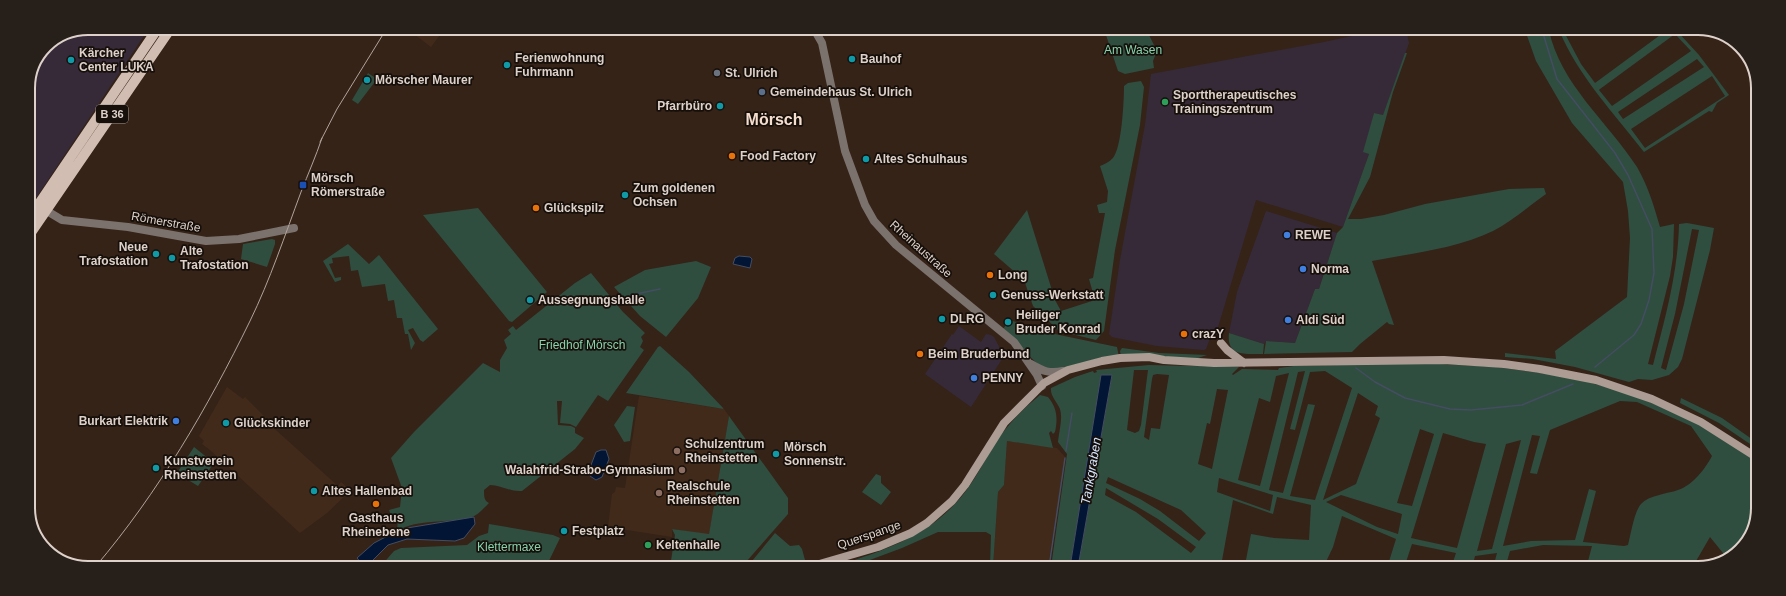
<svg xmlns="http://www.w3.org/2000/svg" width="1786" height="596" viewBox="0 0 1786 596" font-family="Arial,sans-serif">
<style>
.commercial{fill:#362a39}
.built{fill:#422a1b}
.green{fill:#2f4e3f;fill-rule:evenodd}
.water{fill:#031534;stroke:#444d61}
.lines{fill:none;stroke-linecap:round;stroke-linejoin:round}
.stream{stroke:#444d61;stroke-width:1.5}
.tertiary{stroke:#7c726d;stroke-width:8}
.secondary{stroke:#ac9c94;stroke-width:8}
.primary{stroke:#d2bdb2;stroke-width:10}
.tram{stroke:#b1a39b;stroke-width:1}
.culture-dot{fill:#0f9aa8;stroke:#170f0a;stroke-width:1.5}
.worship-dot{fill:#6b7280;stroke:#170f0a;stroke-width:1.5}
.service-dot{fill:#5c6f8a;stroke:#170f0a;stroke-width:1.5}
.leisure-dot{fill:#2e9e5b;stroke:#170f0a;stroke-width:1.5}
.food-dot{fill:#e8710a;stroke:#170f0a;stroke-width:1.5}
.transit-dot{fill:#1a4fb4;stroke:#170f0a;stroke-width:1.5}
.shop-dot{fill:#3f7fe0;stroke:#170f0a;stroke-width:1.5}
.education-dot{fill:#8d6e63;stroke:#170f0a;stroke-width:1.5}
.labels{text-anchor:middle;dominant-baseline:central;stroke-width:3.5;stroke-linejoin:round;paint-order:stroke}
.shield{fill:#170f0a;stroke:#a29790;stroke-width:1}
.shield-label{font-size:11px;font-weight:bold;fill:#ddd1ca}
.park-label{font-size:12px;fill:#85d4ae;stroke:#170f0a}
.poi-label{font-size:12px;font-weight:bold;fill:#ddd1ca;stroke:#170f0a;text-anchor:start}
.street-label{font-size:12px;fill:#ddd1ca;stroke:#170f0a}
.water-label{font-size:13px;font-style:italic;fill:#d5e5fe;stroke:#170f0a}
.district-label{font-size:16px;font-weight:bold;fill:#f6decf;stroke:#170f0a}
.rim{fill:none;stroke:#ddd1ca;stroke-width:2}
</style>
<rect width="100%" height="100%" fill="#352318"/>
<path class="commercial" d="M88,28H149L28,210V87L46,45Z
M1380,30H1406L1409,43L1383,115L1374,113L1364,152L1369,154L1343,227L1256,200L1216,334L1212,333L1206,349L1204,350L1157,346L1112,337L1109,334L1120,260L1145,125L1151,74L1324,42Z
M1266,211L1337,233L1319,289H1315L1295,343L1266,341L1264,344L1229,333L1237,292Z
M959,326L981,342L986,334L991,335L994,337L1004,356L971,407L925,374L952,334L953,335Z"/>
<path class="built" d="M412,28H445L431,47L410,31Z
M227,387L243,399L245,397L266,418L267,422L338,486L341,482L349,489V492L327,513L300,533L210,450L202,444L204,441L199,436Z
M639,396L724,409L729,416L709,535L672,529V537L608,527L612,494L615,492L616,487L625,488Z
M1007,441L1057,448L1065,457L1048,567H993L998,492L1004,485Z"/>
<path class="green" d="M1104,29H1146L1157,51L1153,61L1154,68L1125,74L1118,71Z
M1525,30H1549C1560,84 1608,122 1637,167C1648,186 1654,206 1660,227L1674,224L1673,257L1670,276L1648,364L1653,365C1665,318 1678,273 1679,224L1687,223L1714,228L1710,250L1682,359L1678,367L1669,375L1652,380L1638,379L1629,382L1575,367L1533,359L1505,357V353L1556,359L1555,351L1627,297L1630,238L1628,211L1623,182L1572,123L1536,61ZM1692,229L1699,230L1684,304L1666,370L1661,368L1675,314Z
M1559,30H1563L1581,64L1595,83L1667,30H1676L1699,55L1729,95L1717,103L1712,112L1709,111L1644,152C1614,113 1578,76 1559,30ZM1675,34L1691,51L1612,106L1599,90L1600,89ZM1697,59L1704,67L1623,119L1618,112ZM1712,76L1725,96L1645,148L1631,129Z
M1405,53H1407L1393,92L1370,177L1348,219H1361L1384,215L1425,204L1509,189L1544,188L1546,194C1529,206 1512,221 1493,231C1456,249 1412,253 1372,261L1394,325L1389,324L1387,322L1360,344L1352,352L1264,354L1266,341L1295,343L1315,289H1319L1337,233L1343,227L1369,154L1363,152L1374,113L1383,115Z
M368,73L377,79L358,104L352,100Z
M1141,81L1144,87L1140,125L1115,250L1104,331L1096,340L1059,331L1033,306L1024,280L994,254L1027,210L1055,300L1061,311L1095,300L1089,279L1093,278L1105,213H1099L1097,205L1107,202L1108,191L1100,166C1105,164 1109,162 1113,158C1122,147 1124,100 1124,86L1128,83Z
M478,208L547,292L512,322L509,321L423,215Z
M272,239L275,240V244L267,267L241,259L243,244Z
M348,244L369,264L379,255L438,329L423,342L420,340L413,328L408,330L415,343L411,350L408,334H405L402,318H397L394,300L388,301L385,284L362,287L358,270L351,271L349,256L332,258L333,263L329,264L335,278L341,277V280L335,282L323,261Z
M696,261L711,267L698,298L666,337L640,316L614,287L645,270Z
M591,273L623,312L645,333L641,337L643,341L640,347L644,350L608,401L598,395L576,427L570,424L560,423L562,401H557L558,425L571,426L575,428V433L584,438L575,449L522,491C510,492 501,485 490,485L484,490C484,496 484,501 489,503C485,507 478,515 472,517C449,524 418,518 397,531L398,519L392,518L389,510L400,507L402,488L391,458L414,432L483,363L500,372V360L507,348L504,340L511,334L508,330L513,326L516,330L575,283Z
M1010,320L1045,332L1117,347L1119,357L1047,371C1030,360 1018,342 1003,329Z
M1229,333L1264,344L1263,354C1246,354 1226,357 1229,333Z
M660,346L689,372L724,409L626,393L658,347Z
M1122,348L1159,353L1207,355L1198,358L1121,357L1120,351Z
M1421,363L1496,367L1569,377L1632,394L1697,423L1756,460V524L1734,556L1727,558L1710,537L1692,568H1599L1587,565L1592,546L1543,545L1510,551L1505,568H1493L1497,553L1475,556L1472,568H1451L1456,553L1412,544L1404,568H1387L1396,539L1342,516L1333,547L1323,568L1078,567L1112,375H1102L1070,567H1051L1067,454L1058,442C1059,431 1063,419 1060,409C1057,402 1050,396 1051,388L1075,377L1093,371L1094,373L1097,372L1096,370L1149,365L1239,367L1232,374L1233,375L1242,369L1278,370L1279,368L1294,366ZM1134,370H1148L1141,425L1139,431L1135,433L1127,430ZM1305,371L1290,429L1295,430L1310,372L1325,371L1352,388L1315,500L1290,496L1315,405L1308,404L1283,493L1269,490L1298,372ZM1289,373L1260,486L1238,480L1259,398L1270,402L1276,376ZM1157,374L1169,375L1160,429L1151,428L1149,440L1144,437L1152,379L1153,375ZM1217,389L1228,390L1212,469L1198,464L1207,423L1210,424ZM1358,393L1378,406L1375,415L1380,418L1356,484L1323,500ZM1620,401L1637,402L1691,426L1712,456C1705,469 1693,485 1678,490C1667,494 1649,495 1641,504C1634,512 1631,534 1628,545L1624,546L1583,542L1596,491L1589,489L1575,540L1531,541L1503,546L1532,435L1540,436L1530,473L1537,474L1550,430ZM1420,429L1434,434L1412,506L1397,503ZM1443,433L1474,442L1486,444L1457,548L1411,538ZM1521,440L1492,549L1477,551L1506,444ZM1108,477L1181,510L1206,533L1199,541L1160,511L1140,499L1106,483ZM1219,478L1273,495L1270,511L1217,492ZM1106,488L1158,519L1196,547L1191,553L1136,512L1105,495ZM1341,495L1402,514L1398,534L1377,527L1326,502ZM1277,497L1311,505L1309,540L1274,538L1251,534L1245,565L1221,566L1233,500L1273,514Z
M1040,395L1048,397C1057,408 1058,418 1055,432L1053,434L1051,431L1049,433L1053,448L1007,441L1004,485L998,492L993,567H990L991,535L986,532H938L902,548L851,567H840V565C887,549 929,536 962,496C976,479 985,459 996,442C1009,423 1023,409 1040,395Z
M1681,398L1722,418L1756,442V448L1719,423L1680,403Z
M627,406L635,407L630,441L624,442L614,425Z
M729,416L788,498V514L746,562L752,561L775,533L790,546L799,545L802,549L805,560L787,567H670L675,535L672,529L709,534Z
M194,447L214,463L198,486L177,473Z
M876,474L881,476V483L891,492L881,505L862,492Z
M489,524L553,535L560,538L546,567L381,566L394,551L401,548L467,545L479,536L488,533Z"/>
<path class="water" d="M739,256L750,257L752,259L750,268L733,264L735,258Z
M1101,375H1112L1078,567H1070Z
M601,450H606L609,459L602,477L596,480L590,476L591,465L596,452Z
M474,517L475,524L464,538L455,541L407,539L388,545L367,566H364L357,558L374,543L401,529Z"/>
<g class="lines">
<path class="stream" d="M1542,30L1557,79L1615,153L1628,175L1652,229L1654,273L1649,300L1641,324L1634,335L1595,367
M631,295L660,289
M1356,368L1375,382L1405,398L1450,409L1471,410L1522,405L1573,384
M1066,451L1072,413
M1049,567L1065,458"/>
<path class="tertiary" d="M814,29L822,43L845,151L865,205L874,221L896,245L1014,342L1037,375L1042,386
M42,208L62,220L128,227L206,241L239,239L294,228
M1031,364C1043,371 1049,374 1063,371"/>
<path class="secondary" d="M1221,343L1227,350L1244,363
M809,567L878,547L911,533L927,523L952,501L965,485L1004,423L1044,383L1068,370L1102,361L1120,358L1149,357L1164,360L1214,363L1444,360L1504,364L1540,369L1596,380L1652,399L1701,422L1756,457"/>
<path class="primary" d="M28,220L158,28
M28,237L171,28"/>
<path class="tram" d="M320,142L337,109L387,28
M96,566C158,493 208,407 250,321C270,280 285,235 301,192C308,174 316,156 322,138"/>
</g>
<g class="culture-dot">
<circle cx="852" cy="59" r="4"/>
<circle cx="71" cy="60" r="4"/>
<circle cx="507" cy="65" r="4"/>
<circle cx="367" cy="80" r="4"/>
<circle cx="720" cy="106" r="4"/>
<circle cx="866" cy="159" r="4"/>
<circle cx="625" cy="195" r="4"/>
<circle cx="156" cy="254" r="4"/>
<circle cx="172" cy="258" r="4"/>
<circle cx="993" cy="295" r="4"/>
<circle cx="530" cy="300" r="4"/>
<circle cx="942" cy="319" r="4"/>
<circle cx="1008" cy="322" r="4"/>
<circle cx="226" cy="423" r="4"/>
<circle cx="776" cy="454" r="4"/>
<circle cx="156" cy="468" r="4"/>
<circle cx="314" cy="491" r="4"/>
<circle cx="564" cy="531" r="4"/>
</g>
<circle class="worship-dot" cx="717" cy="73" r="4"/>
<circle class="service-dot" cx="762" cy="92" r="4"/>
<g class="leisure-dot">
<circle cx="1165" cy="102" r="4"/>
<circle cx="648" cy="545" r="4"/>
</g>
<g class="food-dot">
<circle cx="732" cy="156" r="4"/>
<circle cx="536" cy="208" r="4"/>
<circle cx="990" cy="275" r="4"/>
<circle cx="1184" cy="334" r="4"/>
<circle cx="920" cy="354" r="4"/>
<circle cx="376" cy="504" r="4"/>
</g>
<rect class="transit-dot" x="299" y="181" width="8" height="8" rx="2"/>
<g class="shop-dot">
<circle cx="1287" cy="235" r="4"/>
<circle cx="1303" cy="269" r="4"/>
<circle cx="1288" cy="320" r="4"/>
<circle cx="974" cy="378" r="4"/>
<circle cx="176" cy="421" r="4"/>
</g>
<g class="education-dot">
<circle cx="677" cy="451" r="4"/>
<circle cx="682" cy="470" r="4"/>
<circle cx="659" cy="493" r="4"/>
</g>
<g class="labels">
<rect class="shield" x="96" y="105" width="32" height="18" rx="3"/>
<g class="shield-label">
<text x="112" y="114">B 36</text>
</g>
<g class="park-label">
<text x="1133" y="50">Am Wasen</text>
<text x="582" y="345">Friedhof Mörsch</text>
<text x="509" y="547">Klettermaxe</text>
</g>
<g class="poi-label">
<text x="79" y="53">Kärcher<tspan x="79" dy="14">Center LUKA</tspan></text>
<text x="515" y="58">Ferienwohnung<tspan x="515" dy="14">Fuhrmann</tspan></text>
<text x="860" y="59">Bauhof</text>
<text x="725" y="73">St. Ulrich</text>
<text x="375" y="80">Mörscher Maurer</text>
<text x="770" y="92">Gemeindehaus St. Ulrich</text>
<text x="1173" y="95">Sporttherapeutisches<tspan x="1173" dy="14">Trainingszentrum</tspan></text>
<text x="712" y="106" text-anchor="end">Pfarrbüro</text>
<text x="740" y="156">Food Factory</text>
<text x="874" y="159">Altes Schulhaus</text>
<text x="311" y="178">Mörsch<tspan x="311" dy="14">Römerstraße</tspan></text>
<text x="633" y="188">Zum goldenen<tspan x="633" dy="14">Ochsen</tspan></text>
<text x="544" y="208">Glückspilz</text>
<text x="1295" y="235">REWE</text>
<text x="148" y="247" text-anchor="end">Neue<tspan x="148" dy="14">Trafostation</tspan></text>
<text x="180" y="251">Alte<tspan x="180" dy="14">Trafostation</tspan></text>
<text x="1311" y="269">Norma</text>
<text x="998" y="275">Long</text>
<text x="1001" y="295">Genuss-Werkstatt</text>
<text x="538" y="300">Aussegnungshalle</text>
<text x="1016" y="315">Heiliger<tspan x="1016" dy="14">Bruder Konrad</tspan></text>
<text x="950" y="319">DLRG</text>
<text x="1296" y="320">Aldi Süd</text>
<text x="1192" y="334">crazY</text>
<text x="928" y="354">Beim Bruderbund</text>
<text x="982" y="378">PENNY</text>
<text x="168" y="421" text-anchor="end">Burkart Elektrik</text>
<text x="234" y="423">Glückskinder</text>
<text x="685" y="444">Schulzentrum<tspan x="685" dy="14">Rheinstetten</tspan></text>
<text x="784" y="447">Mörsch<tspan x="784" dy="14">Sonnenstr.</tspan></text>
<text x="164" y="461">Kunstverein<tspan x="164" dy="14">Rheinstetten</tspan></text>
<text x="674" y="470" text-anchor="end">Walahfrid-Strabo-Gymnasium</text>
<text x="667" y="486">Realschule<tspan x="667" dy="14">Rheinstetten</tspan></text>
<text x="322" y="491">Altes Hallenbad</text>
<text x="376" y="518" text-anchor="middle">Gasthaus<tspan x="376" dy="14">Rheinebene</tspan></text>
<text x="572" y="531">Festplatz</text>
<text x="656" y="545">Keltenhalle</text>
</g>
<g class="street-label">
<text transform="translate(166 222) rotate(10)">Römerstraße</text>
<text transform="translate(921 249) rotate(42)">Rheinaustraße</text>
<text transform="translate(869 535) rotate(-19)">Querspange</text>
</g>
<g class="water-label">
<text transform="translate(1091 471) rotate(-80)">Tankgraben</text>
</g>
<g class="district-label">
<text x="774" y="119">Mörsch</text>
</g>
</g>
<path d="M0 0H1786V596H0ZM88 35H1698A53 53 0 0 1 1751 88V508A53 53 0 0 1 1698 561H88A53 53 0 0 1 35 508V88A53 53 0 0 1 88 35Z" fill="#271f19" fill-rule="evenodd"/>
<path class="rim" d="M88 35H1698A53 53 0 0 1 1751 88V508A53 53 0 0 1 1698 561H88A53 53 0 0 1 35 508V88A53 53 0 0 1 88 35Z"/>
</svg>
